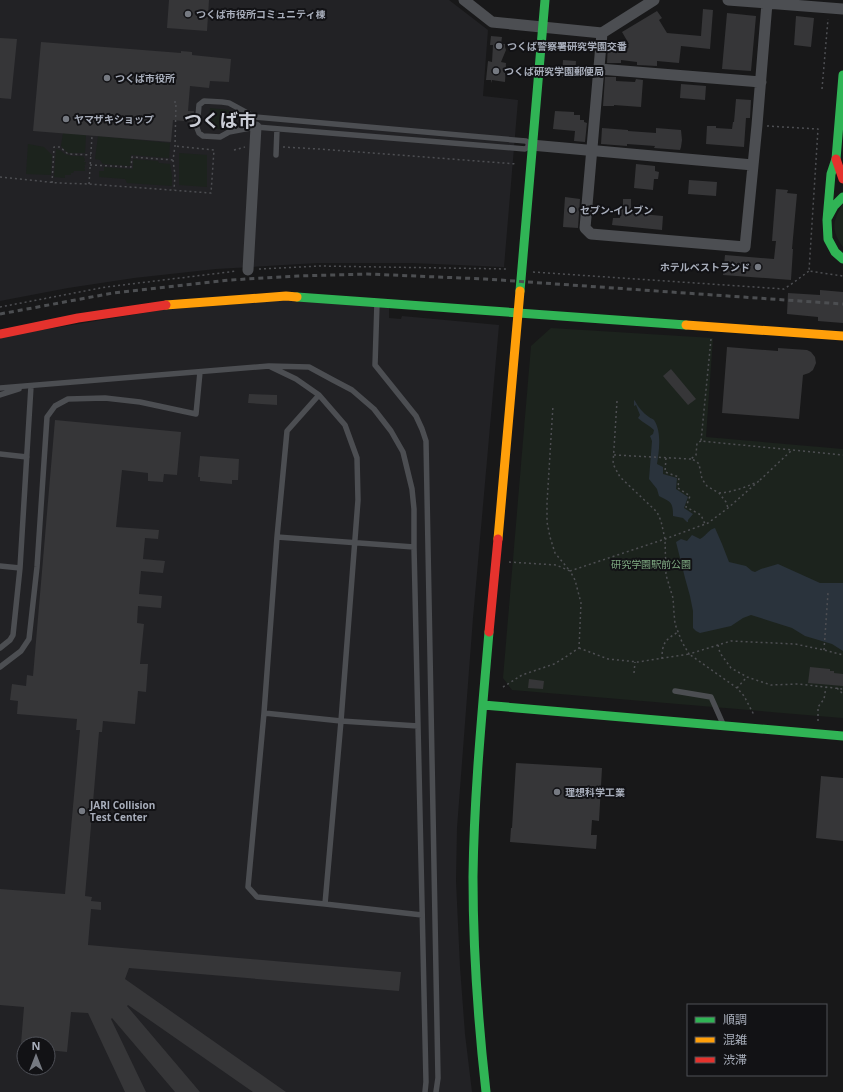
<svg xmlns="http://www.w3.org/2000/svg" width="843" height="1092" viewBox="0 0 843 1092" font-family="'Open Sans','Noto Sans JP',sans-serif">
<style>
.built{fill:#222225;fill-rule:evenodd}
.green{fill:#1c231d}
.water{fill:#2a333c}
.building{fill:#363638}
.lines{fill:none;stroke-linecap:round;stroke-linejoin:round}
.path{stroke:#4e4f53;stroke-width:1.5;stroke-dasharray:2 3;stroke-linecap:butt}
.lane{stroke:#4c4e52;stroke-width:5.5}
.street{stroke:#4c4e52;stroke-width:11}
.fast{stroke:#30b455;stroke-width:9}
.slow{stroke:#ff9f0a;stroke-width:9}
.jam{stroke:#e5322d;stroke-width:9}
.rail{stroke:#4c4e51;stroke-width:3;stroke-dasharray:5 4;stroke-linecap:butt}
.poi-dot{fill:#767a82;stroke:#121215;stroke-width:1.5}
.labels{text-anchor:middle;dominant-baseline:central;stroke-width:4;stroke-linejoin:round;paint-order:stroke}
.poi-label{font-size:10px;font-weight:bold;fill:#a8aebb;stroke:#121215;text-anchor:start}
.park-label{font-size:10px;fill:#7da880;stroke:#121215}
.town-label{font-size:18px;font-weight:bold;fill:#cacdd6;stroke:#121215}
</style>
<rect width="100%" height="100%" fill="#181819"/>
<path class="built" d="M0,0H449L488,30L483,96L518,100L504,267L412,263H318L216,269L134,278L68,288L0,301Z
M288,300L389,307V318L401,319L402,316L499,325L473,618L457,828L456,881L460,967L465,1034L472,1092H0V337L162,310ZM24,1044H48V1068H24Z"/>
<path class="green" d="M210,108L229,110V112L227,114L226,124L231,128L227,130L210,128L208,125Z
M63,133L86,135L85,153H68L61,146Z
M98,136L170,143L169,158L131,155L130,166L103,164L100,160L95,159Z
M28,144L44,147L52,155L51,175L26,174Z
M56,149C63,150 62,154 68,155C73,157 80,155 85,157H84V158L85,159V161H84V162H86L85,165H84L85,166V168H83L85,169V171H74L73,173H71V175H65V178L54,177Z
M179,153L207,155V187L179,185Z
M133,159L158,161L159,163L170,164L172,176V186L127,183L125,179L99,177V171H104V167L133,169Z
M843,203V247C830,229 833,221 843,203Z
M551,328L713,338L706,437L843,449V718L512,690L503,678L531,346Z"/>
<path class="water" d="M634,400L635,401C638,407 643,413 649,417C651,419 652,418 654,420C662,432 659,451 657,464L663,467V474L677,478L676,489L688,497L684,508L693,514L688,520V522H687L683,518L673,516C673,502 671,502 659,496L657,489L649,479L652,441L650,436L653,434L654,430C649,425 643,423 638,418L640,415L636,405L634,406Z
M715,528L722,544L729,562L746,566L752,571L755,572L761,569L778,564L820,583H843V651L832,644L805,636L792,628L751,615L743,618L731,626L700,633L696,631L693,628V611L690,596L685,578L676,542L681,539L687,541L692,535L700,539C706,536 709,529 715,528Z"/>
<path class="building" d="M169,0H209L207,31L167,28Z
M703,9L713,10L710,49L681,46L679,63L657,61V66L637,65V62L621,60V63H607L608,42L629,44L622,32L657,11L662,18L659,20L667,33L701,36Z
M727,13L756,16L751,71L722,69Z
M796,16L814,18L811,47L794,45Z
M491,36L502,37L501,44H505V47L506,50L501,62L506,63L505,82L492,80L491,83V80H486L488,61L492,62L493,45H490Z
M0,38L17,39L11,99L0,98Z
M41,42L181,53V51L192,52V55L231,59L229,82L210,81L209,88L190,86L188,111H194L193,122L173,120L171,142L33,131Z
M563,60L576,61L575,78L562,77Z
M605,77H616V81L635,82L636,79L643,80L641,107L614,105V106H603Z
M681,84L706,86L705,100L680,98Z
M736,99L751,100L750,118H746L744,147L706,144L707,126H716V128L732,129L733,122H734Z
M555,111L574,112V115H580V120H584V122L587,123L585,142L574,141L575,131L553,129Z
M602,128L628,130V131L656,133V128L681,130L682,140L681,147L680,150L654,148L655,146L627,144V146L601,144Z
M636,164L655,166V171L659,172L658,179H654L653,190L634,188Z
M689,180L717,182L716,196L688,194Z
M776,189L788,190L787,193L797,194L792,249H793L791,280L723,275L725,255L774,259L776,241H772Z
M565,197L580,199L578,228L563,227Z
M623,199H631V213L663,216L662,230L612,225L613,218H620L621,208H623Z
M820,290L843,292V323L818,321V317L787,314L788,293L820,295Z
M727,347L778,351V348L807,350L811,352L815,357L816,363L813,370L809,373L803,375L799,419L722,413Z
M671,369L696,399L688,405L663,376Z
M249,394L277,395V405L248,403Z
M55,420L181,432L177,475L164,474L163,482L148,481V473L122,470L116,527L159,530L158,539L145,538L143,559L165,561L163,573L141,571L139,594L162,596L161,608L138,606L137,623L144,624L140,664H148L146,692L138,691L135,724L103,721L102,732H99L85,896L92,897L91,901L101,902V910L91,909L88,945L401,972L399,991L129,968L125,979L286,1092H253L128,1005L127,1006L200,1092H175L112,1018L111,1019L146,1092H125L88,1013L71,1012L67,1052L48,1050V1044H21L24,1007L0,1005V889L65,894L80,730H76L77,719L17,714L18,701L10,700L12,684L26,686L27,675L33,676Z
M200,456L239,459L238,480H232V484L200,481V477H198Z
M810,667L830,669V671H834V673L843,674V686L808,683Z
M529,679L544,681L543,689L528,688Z
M516,763L602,768L599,821L592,820L591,835H597L596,849L510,842L511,828H512Z
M821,776L843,778V841L816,838Z"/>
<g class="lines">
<path class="path" d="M822,89L828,19
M174,102H176L175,146L173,160L175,175L174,190
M767,126L818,129L809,271L843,276
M283,147L319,149L517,164
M234,150L245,147
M90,165L131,167L132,157L173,160
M0,177L58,183L89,184L211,193L214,150L175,146
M52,183L54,147H60L68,154L91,155
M89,184L92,136
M259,269L319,266L508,269
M533,272L784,289L793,283L809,271
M0,307L106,287L237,271
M711,339L701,441L843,455
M617,401L613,464L620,477L657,512L661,521L665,539L666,575L673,598L674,613L675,624L682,642L689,654L731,641L795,644L824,650L843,655
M701,441L697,443L696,455L691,459L696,461L699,464L702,479L707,486L719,493L726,502L728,508
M614,455L691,459
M666,458L665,472L679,477L678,488L690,496L686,507L701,515L705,524
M760,480L792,450
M719,493C732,492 744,488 757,482
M509,562L556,565L570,571L555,553L550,537L547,522V503L553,405
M718,645L720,653L731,668L747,677L771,685L798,684L843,689
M579,648L608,659L638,662L689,654L737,688L744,696L754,715
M824,650L828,593
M662,659C662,643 665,640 678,632
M634,673L635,662
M503,687L522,675L554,664L564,658L579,648L581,603L575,580L570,571L665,539L708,523L728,508L760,480
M737,688L747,677
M837,688L843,694
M818,721V707L824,699L826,687"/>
<path class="lane" d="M204,101L222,102L229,103L255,117L526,141L531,145L525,149L256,127L229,132L220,137L203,136L199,133L197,128L199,105Z
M276,155L277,129
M377,303L375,365L416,416L422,429L426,441L438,1078L436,1092
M271,367L296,379L319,395L345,425L357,458L358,500L341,721L325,904L422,915
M0,388L269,366L309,367L333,380L352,390L374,409L391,431L403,452L412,489L414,509V547L426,1082L425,1092
M0,395L19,389
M0,454L27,457
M277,537L287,431L319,395
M0,566L20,568
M0,648L10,640L13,635L20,568L31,386H29
M0,667L21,651L29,639L37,567L47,417L55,406L68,399L105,398L140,402L196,414L200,372
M675,691L711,697L723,724
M264,713L341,721L418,726
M325,904L257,897L248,887L264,713L277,537L414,547"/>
<path class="street" d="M464,0L492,22L602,33L654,0
M728,0L843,9
M602,33L585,228L591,234L745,247L757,125L767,3
M599,69L761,82
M531,145L753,165
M248,270L256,127"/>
<path class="fast" d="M843,75L836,159L831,174L827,220L828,239L835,252L843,259
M828,217L834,206L843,197
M520,291L545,0
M297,297L686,325
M483,705L843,736
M486,1092C478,1021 473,949 473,877C474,795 482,713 489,632"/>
<path class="slow" d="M166,305L286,296L297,297
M686,325L843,336
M498,539L520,291"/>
<path class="jam" d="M836,159L843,179
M0,334L78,318L166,305
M489,632L498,539"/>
<path class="rail" d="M0,314L113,293L230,280L298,276L367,274L485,279L843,304"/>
</g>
<g class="poi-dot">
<circle cx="188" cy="14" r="4"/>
<circle cx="499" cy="46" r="4"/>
<circle cx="496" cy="71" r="4"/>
<circle cx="107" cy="78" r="4"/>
<circle cx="66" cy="119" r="4"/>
<circle cx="572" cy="210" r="4"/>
<circle cx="758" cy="267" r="4"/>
<circle cx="557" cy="792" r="4"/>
<circle cx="82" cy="811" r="4"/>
</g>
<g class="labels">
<g class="poi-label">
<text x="196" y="14">つくば市役所コミュニティ棟</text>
<text x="507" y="46">つくば警察署研究学園交番</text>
<text x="504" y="71">つくば研究学園郵便局</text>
<text x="115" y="78">つくば市役所</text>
<text x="74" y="119">ヤマザキショップ</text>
<text x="580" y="210">セブン-イレブン</text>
<text x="750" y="267" text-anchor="end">ホテルベストランド</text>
<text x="565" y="792">理想科学工業</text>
<text x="90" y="805">JARI Collision<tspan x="90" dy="12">Test Center</tspan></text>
</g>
<g class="park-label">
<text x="651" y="564">研究学園駅前公園</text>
</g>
<g class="town-label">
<text x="220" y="120">つくば市</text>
</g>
</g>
<rect x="687" y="1004" width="140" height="72" fill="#121215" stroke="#4e5057"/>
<rect x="695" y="1017" width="20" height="6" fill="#30b455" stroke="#4e5057"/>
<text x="723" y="1024" font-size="12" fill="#a8aebb">順調</text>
<rect x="695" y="1037" width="20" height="6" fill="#ff9f0a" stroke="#4e5057"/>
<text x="723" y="1044" font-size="12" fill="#a8aebb">混雑</text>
<rect x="695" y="1057" width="20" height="6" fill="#e5322d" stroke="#4e5057"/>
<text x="723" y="1064" font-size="12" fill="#a8aebb">渋滞</text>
<g transform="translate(36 1056)"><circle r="19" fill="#121215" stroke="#4e5057"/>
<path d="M0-3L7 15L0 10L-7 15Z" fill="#767a82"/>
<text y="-6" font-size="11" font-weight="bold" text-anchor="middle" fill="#a8aebb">N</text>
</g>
</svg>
